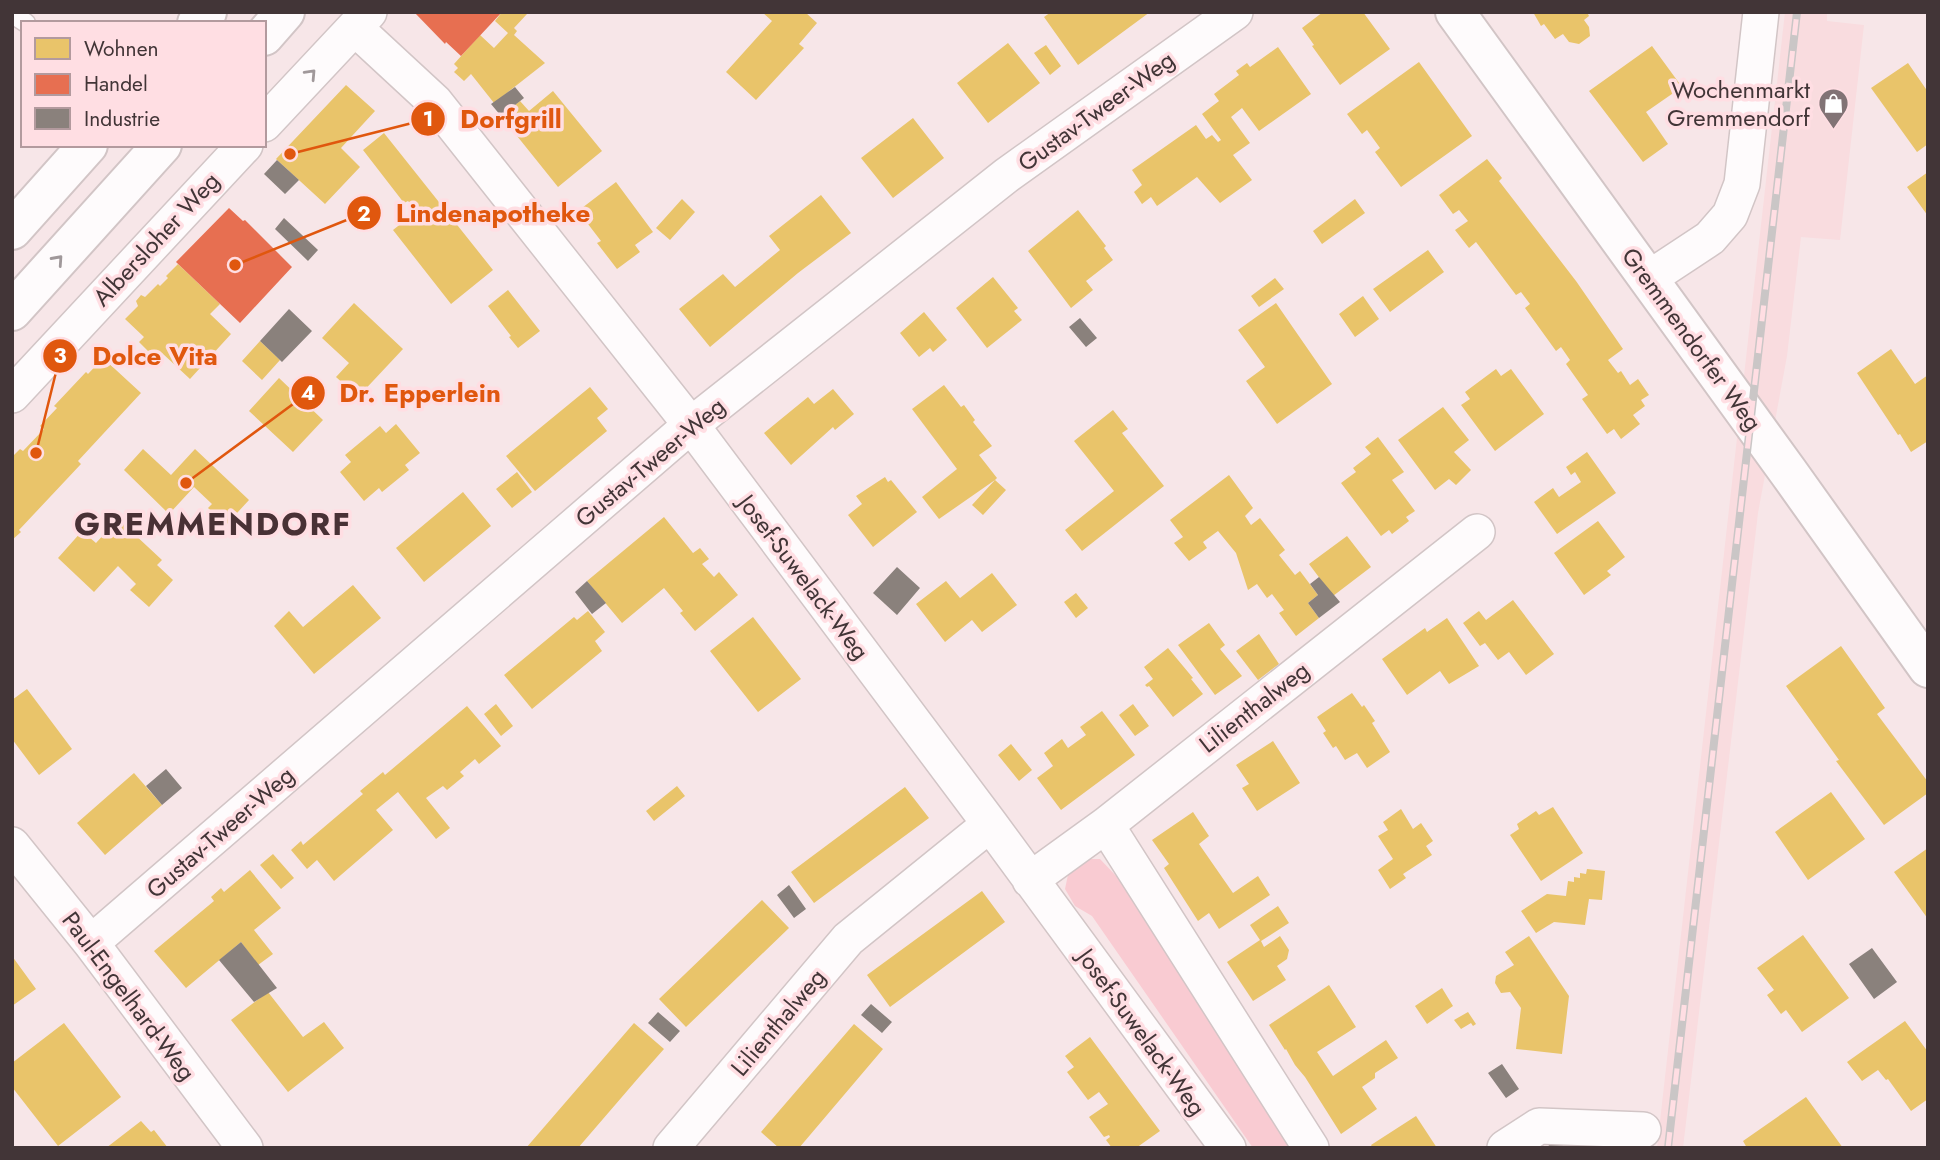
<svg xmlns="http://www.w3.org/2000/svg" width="1940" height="1160" viewBox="0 0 1940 1160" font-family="Jost,sans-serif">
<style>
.built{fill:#f9dcdf}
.green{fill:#f9cbd2}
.homes{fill:#e9c46a}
.shops{fill:#e76f51}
.industry{fill:#8a817c}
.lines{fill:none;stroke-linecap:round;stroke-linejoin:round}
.service-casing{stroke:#d2c5c6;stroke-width:21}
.minor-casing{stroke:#d2c5c6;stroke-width:38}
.tertiary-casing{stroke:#d2c5c6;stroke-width:42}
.secondary-casing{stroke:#d2c5c6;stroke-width:42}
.service{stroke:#fefbfc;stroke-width:18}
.minor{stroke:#fefbfc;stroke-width:35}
.tertiary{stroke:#fefbfc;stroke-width:38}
.secondary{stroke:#fefbfc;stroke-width:38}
.rail-casing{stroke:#cac6c6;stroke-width:8}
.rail{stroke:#ffdee3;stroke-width:5;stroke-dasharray:16;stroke-linecap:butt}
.oneway{stroke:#a0989a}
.labels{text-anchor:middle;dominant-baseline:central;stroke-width:7;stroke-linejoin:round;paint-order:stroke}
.poi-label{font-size:24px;fill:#423537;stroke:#ffdee3;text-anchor:end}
.street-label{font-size:24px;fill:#423537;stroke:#ffdee3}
.district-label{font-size:32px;font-weight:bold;letter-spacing:2px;fill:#493135;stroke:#ffdee3}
.leader{fill:none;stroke:#e0570e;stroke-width:2.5}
.callout-dot{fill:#e0570e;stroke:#ffdee3;stroke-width:2.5}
.mark-label{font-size:21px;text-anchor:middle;font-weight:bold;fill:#fff}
.callout-label{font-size:26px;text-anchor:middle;font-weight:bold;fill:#e0570e;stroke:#ffdee3;stroke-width:7;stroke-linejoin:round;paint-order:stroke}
</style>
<rect width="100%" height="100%" fill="#f7e6e8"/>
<path class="built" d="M1785,12H1827V21L1864,25L1840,240L1801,237L1787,356L1758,513L1683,1148H1657Z"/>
<path class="green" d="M1083,859H1100L1119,879L1293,1148H1253L1092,916L1075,906L1065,889L1069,870Z"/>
<path class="homes" d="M502,12L527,14L514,28L517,31L514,35L545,63L494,103L471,74L464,81L454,72L458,68L454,64L480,35L494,48L508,33L495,21Z
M762,12H805L817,23L799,44L804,48L756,100L726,72L772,21Z
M1051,12H1150L1078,65L1044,17Z
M1323,12H1363L1390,49L1340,85L1312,46L1314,45L1302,28Z
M1533,12H1587L1589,16L1584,20L1589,27L1590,36L1579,44L1569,42L1563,34L1555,39L1544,24L1541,26Z
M1008,43L1040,83L988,123L957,83Z
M1046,45L1061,66L1050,75L1034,53Z
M1652,46L1682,87L1646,112L1668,144L1643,162L1589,91Z
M1278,47L1311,94L1259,131L1242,108L1231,117L1250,143L1233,155L1252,180L1220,203L1197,177L1157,206L1151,197L1142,204L1134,192L1142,185L1132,170L1196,125L1206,139L1212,135L1218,142L1221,140L1202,114L1219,101L1214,94L1239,75L1236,71L1247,63L1250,67Z
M1419,62L1472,136L1401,187L1375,152L1380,148L1367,130L1362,134L1347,114Z
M1908,63L1928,92V144L1917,152L1871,88Z
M346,85L375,111L341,148L360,167L325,204L276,159Z
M553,91L602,151L558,187L501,116L520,101L529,111Z
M913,118L944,158L893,198L861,158Z
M384,133L493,270L451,304L393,230L417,211L408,201L404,203L363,150Z
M1487,159L1502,178L1499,181L1576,281L1623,349L1608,360L1618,373L1621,371L1630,385L1638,379L1649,395L1641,400L1645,406L1633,415L1640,424L1621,439L1614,429L1607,434L1582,399L1588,395L1566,364L1570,360L1561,347L1556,351L1525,308L1530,304L1521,292L1516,295L1476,242L1469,248L1455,230L1468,221L1459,210L1453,214L1439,195Z
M1928,172V216L1907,187Z
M616,182L653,232L635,245L640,252L617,269L597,243L601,241L578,211Z
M821,195L851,233L798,273L710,347L679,309L723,274L735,287L780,250L769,236Z
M682,199L695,212L670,240L656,228Z
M1355,199L1365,213L1322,244L1313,231Z
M1078,210L1106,246L1104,248L1113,260L1086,281L1093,290L1071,308L1028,251Z
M1428,250L1444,272L1390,312L1373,289Z
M178,264L220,304L210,314L231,334L190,379L162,353L157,359L151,354L139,342L144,337L125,319L138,306L136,301L141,295L145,297L158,284L160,286L168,278L166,276Z
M993,277L1018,308L1014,311L1022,320L987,348L956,308Z
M1275,278L1284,289L1259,307L1251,296Z
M508,290L540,331L518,348L509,337L511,336L488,306Z
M1363,296L1379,319L1355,337L1339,314Z
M354,303L403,349L358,397L336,377L349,363L322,338Z
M1276,303L1332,384L1277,424L1246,381L1265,367L1238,330Z
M924,312L947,340L933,352L930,348L919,357L900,333Z
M260,341L280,360L262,380L242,361Z
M1891,349L1915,384L1928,375V441L1911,452L1900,434L1898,435L1857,373Z
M103,358L141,393L78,461L81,464L19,530L21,532L12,540V457L20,449L23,451L44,429L40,426L57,408L54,406L86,372L88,374Z
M1496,369L1501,376L1511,369L1544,414L1495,451L1461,405L1470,399L1465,392Z
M279,378L323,420L293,452L249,411Z
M944,385L961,407L964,405L975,420L973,422L992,446L979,455L997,478L995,480L1006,490L983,515L972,505L995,480L939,519L922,497L957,469L912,409Z
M590,387L608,409L597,418L607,431L535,491L506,456Z
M833,389L854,414L835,430L833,427L791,465L764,433L808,397L814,404Z
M1443,407L1469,440L1454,452L1471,470L1456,485L1449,479L1435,490L1398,440Z
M1113,410L1128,429L1122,433L1164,486L1082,551L1065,530L1114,491L1074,441Z
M396,424L420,453L405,465L409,470L382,492L379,488L364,501L340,472L351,462L345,455L380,426L386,433Z
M1378,437L1404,472L1392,480L1415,511L1406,517L1409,521L1392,534L1389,530L1381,536L1341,483L1356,472L1353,468L1371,454L1365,447Z
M143,449L171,475L195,449L249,500L226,525L208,508L212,504L194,487L169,514L124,470Z
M1587,452L1616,493L1557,534L1534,502L1553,488L1559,497L1581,482L1575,472L1571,475L1566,467Z
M517,472L532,492L512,508L496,489Z
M1229,475L1253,508L1245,516L1251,525L1260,518L1285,550L1279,555L1295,575L1300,571L1318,595L1308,603L1319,618L1296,636L1279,613L1284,610L1272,594L1267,598L1257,584L1248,590L1236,553L1218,531L1203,542L1207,548L1189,561L1174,543L1183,537L1170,520Z
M885,477L888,482L891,480L917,512L873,547L848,515L862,504L856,496Z
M463,492L491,526L424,582L396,548Z
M664,517L693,553L700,548L709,559L702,564L714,577L719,572L738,595L695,631L680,613L683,611L664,588L622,623L587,581Z
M118,519L162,560L157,565L173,580L149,607L130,590L136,584L118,566L94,592L58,558L82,531L96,543Z
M1598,521L1625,557L1607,571L1611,575L1584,595L1554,553Z
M1347,536L1371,567L1333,596L1309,564Z
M992,573L1017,605L982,632L972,620L945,642L916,604L946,581L960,598Z
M353,585L381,618L314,674L274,626L289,611L303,627Z
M1076,593L1088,608L1076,618L1064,602Z
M1513,600L1554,654L1526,675L1509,652L1498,660L1485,643L1480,646L1463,623L1479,611L1486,620Z
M588,611L605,632L595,641L602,651L532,709L504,675L574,617L577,620Z
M753,617L801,679L758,712L710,651Z
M1447,618L1479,666L1449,684L1440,671L1407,695L1382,659L1425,628L1427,632Z
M1209,623L1225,645L1220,649L1242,676L1215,695L1178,645Z
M1259,634L1279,664L1258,680L1236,651Z
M1841,646L1885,708L1877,714L1928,782V793L1884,825L1836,761L1839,760L1786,686Z
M1168,648L1193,678L1191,679L1203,694L1173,717L1149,686L1147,687L1145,685L1153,679L1144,667Z
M27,689L72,749L39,775L12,739V700Z
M1352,693L1362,707L1364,705L1375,721L1372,723L1390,752L1367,768L1357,753L1345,760L1336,746L1333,748L1323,733L1326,731L1317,717Z
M496,704L513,726L501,736L484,714Z
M1133,704L1149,726L1135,736L1119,715Z
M467,706L501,746L479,764L475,759L460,772L464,776L447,790L443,786L426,798L450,828L436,839L398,792L376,810L393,830L334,881L317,860L307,869L291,850L301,841L303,845L363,794L360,791L383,772L385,775Z
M1102,711L1135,755L1061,810L1037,778L1053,766L1044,753L1062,739L1068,748L1086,735L1080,727Z
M1273,741L1300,783L1257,811L1242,788L1249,784L1236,765Z
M1011,744L1032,770L1019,781L998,755Z
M134,773L162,805L105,855L77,823Z
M677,786L685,796L654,821L646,811Z
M905,787L929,818L814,903L791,872Z
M1831,792L1865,839L1808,880L1775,832Z
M1553,807L1583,853L1541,881L1510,835L1519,829L1517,824L1536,811L1539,815Z
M1401,809L1413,829L1421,823L1433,841L1426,846L1432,855L1403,874L1406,878L1390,889L1378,870L1393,859L1378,836L1388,830L1383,822Z
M1193,812L1209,836L1199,844L1233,893L1258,876L1270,895L1219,929L1209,913L1198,921L1164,868L1169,864L1152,840Z
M1928,848V919L1894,872Z
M273,854L294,878L281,889L260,865Z
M1587,869L1605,871L1602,900L1589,899L1585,925L1554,922L1536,933L1521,911L1547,894L1566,896L1568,881L1574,882V877L1580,878V873L1586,874Z
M250,870L281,908L254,930L273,954L258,965L241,942L186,988L154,951L214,901L211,897L221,888L224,892Z
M982,891L1005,922L890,1007L867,975Z
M762,900L789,928L686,1027L659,999Z
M1278,906L1289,923L1261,941L1264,947L1280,936L1289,950L1287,959L1277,966L1286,980L1253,1001L1227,962L1260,940L1250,925Z
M1803,935L1849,998L1802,1032L1786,1010L1781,1014L1767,995L1774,990L1757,968Z
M1529,936L1569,996L1562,1054L1516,1049L1521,1008L1510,992L1501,993L1495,983L1496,976L1514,965L1505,952Z
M12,956L36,989L12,1006Z
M1329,985L1356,1027L1317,1052L1333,1076L1386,1040L1398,1058L1375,1073V1078L1362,1087L1377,1109L1341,1134L1305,1077L1295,1065L1286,1049L1285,1050L1269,1025Z
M1442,988L1453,1006L1427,1024L1415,1006Z
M268,992L303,1037L324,1022L344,1048L288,1092L231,1020Z
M1468,1012L1476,1024L1473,1026L1471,1023L1461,1029L1454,1020Z
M1905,1021L1928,1052V1099L1911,1111L1888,1079L1886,1080L1878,1070L1862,1081L1847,1062Z
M64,1023L121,1097L58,1146L12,1087V1063Z
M634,1023L664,1049L640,1076L578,1148H526Z
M854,1024L883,1049L799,1148H779L761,1132Z
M1090,1037L1160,1131L1136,1148H1112L1106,1140L1110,1137L1109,1135L1104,1137L1089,1117L1108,1104L1099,1092L1088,1100L1067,1072L1074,1067L1065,1056Z
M1806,1097L1843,1148H1747L1743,1141Z
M1416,1116L1437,1148H1373L1371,1145Z
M141,1121L151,1132L154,1130L168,1148H106Z"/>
<path class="shops" d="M414,12H502L461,56L446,42L445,44Z
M229,208L243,221L245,220L292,267L240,323L176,262Z"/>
<path class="industry" d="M515,87L524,98L501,116L491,104Z
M277,160L299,180L285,194L264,174Z
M284,218L318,250L308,261L275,229Z
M289,309L312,331L282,362L260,341Z
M1080,318L1097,338L1086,347L1069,327Z
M897,567L920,588L897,615L873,593Z
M1319,577L1340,602L1319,618L1308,603L1318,595L1310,584Z
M587,581L606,603L592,614L575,592Z
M166,769L182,788L162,805L146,786Z
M789,885L806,909L794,918L777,895Z
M241,942L277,988L254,1002L219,960Z
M1872,948L1897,982L1874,999L1849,964Z
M871,1004L892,1022L882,1033L861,1015Z
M658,1012L680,1031L670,1042L648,1023Z
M1502,1064L1519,1089L1506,1098L1488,1073Z
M1555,1140L1575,1142L1574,1148H1546Z"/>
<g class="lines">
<defs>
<path id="service" d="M12,14L26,23"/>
<path id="minor" d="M355,28L435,102L691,425L990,824L1228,1148
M264,124L369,12
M1648,279L1710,238L1730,215L1742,184L1761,12
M12,395L245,145
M1106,825L1311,1148
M12,845L91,943L245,1148
M1030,880L1106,825L1477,532
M91,943L691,425L1007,175L1235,12
M671,1148L848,939L990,824
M1505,1148L1539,1126L1643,1130"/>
<path id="tertiary" d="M1455,12L1789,473L1928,668"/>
<path id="secondary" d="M197,23L207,12
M264,36L285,12
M12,230L88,145
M12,311L162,145"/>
</defs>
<use href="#service" class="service-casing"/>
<use href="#minor" class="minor-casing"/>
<use href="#tertiary" class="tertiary-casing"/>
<use href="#secondary" class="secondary-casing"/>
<use href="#service" class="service"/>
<use href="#minor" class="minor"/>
<use href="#tertiary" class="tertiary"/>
<use href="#secondary" class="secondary"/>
<defs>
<path id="rail" d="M1668,1148L1797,12"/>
</defs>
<use href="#rail" class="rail-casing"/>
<use href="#rail" class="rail"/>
</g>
<defs><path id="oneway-chevron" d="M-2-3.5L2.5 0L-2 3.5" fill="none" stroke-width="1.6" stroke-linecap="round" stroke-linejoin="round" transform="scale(1.75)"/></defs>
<g class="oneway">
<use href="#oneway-chevron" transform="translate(311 74) rotate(-47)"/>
<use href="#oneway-chevron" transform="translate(58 260) rotate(-48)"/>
</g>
<defs>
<symbol id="shop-pin" viewBox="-11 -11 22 30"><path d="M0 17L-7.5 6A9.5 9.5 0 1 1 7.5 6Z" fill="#817375" stroke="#ffdee3"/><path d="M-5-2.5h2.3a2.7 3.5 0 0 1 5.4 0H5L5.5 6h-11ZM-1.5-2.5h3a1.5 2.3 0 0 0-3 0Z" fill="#fff"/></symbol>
</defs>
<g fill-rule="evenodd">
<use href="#shop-pin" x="1816" y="86" width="35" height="47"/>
</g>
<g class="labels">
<g class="poi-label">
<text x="1810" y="89">Wochenmarkt<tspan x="1810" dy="28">Gremmendorf</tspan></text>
</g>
<g class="street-label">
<text transform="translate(1096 111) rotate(-36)">Gustav-Tweer-Weg</text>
<text transform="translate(156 239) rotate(-47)">Albersloher Weg</text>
<text transform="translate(1692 339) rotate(54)">Gremmendorfer Weg</text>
<text transform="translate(650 462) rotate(-40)">Gustav-Tweer-Weg</text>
<text transform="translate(804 577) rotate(53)">Josef-Suwelack-Weg</text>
<text transform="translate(1254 707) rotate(-38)">Lilienthalweg</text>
<text transform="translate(220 832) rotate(-41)">Gustav-Tweer-Weg</text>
<text transform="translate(129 996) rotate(53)">Paul-Engelhard-Weg</text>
<text transform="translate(778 1022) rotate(-50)">Lilienthalweg</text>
<text transform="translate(1142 1032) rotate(54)">Josef-Suwelack-Weg</text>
</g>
<g class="district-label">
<text x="213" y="524">GREMMENDORF</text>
</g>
</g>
<path class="leader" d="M290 154L428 119M235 265L364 213M36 453L60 356M186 483L308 393"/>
<g class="callout-dot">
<circle cx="290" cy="154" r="7"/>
<circle cx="235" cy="265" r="7"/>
<circle cx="36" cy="453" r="7"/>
<circle cx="186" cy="483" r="7"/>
<circle cx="428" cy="119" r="18"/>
<circle cx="364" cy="213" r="18"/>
<circle cx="60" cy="356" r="18"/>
<circle cx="308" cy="393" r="18"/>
</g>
<g class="mark-label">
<text x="428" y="126">1</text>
<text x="364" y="221">2</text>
<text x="60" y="363">3</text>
<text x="308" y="400">4</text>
</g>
<g class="callout-label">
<text x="511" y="128">Dorfgrill</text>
<text x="493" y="222">Lindenapotheke</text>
<text x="155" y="365">Dolce Vita</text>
<text x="420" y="402">Dr. Epperlein</text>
</g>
<rect width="1940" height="1160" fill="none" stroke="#423537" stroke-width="28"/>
<rect x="21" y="21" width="245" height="126" fill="#ffdee3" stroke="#b39a9e" stroke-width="2"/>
<rect x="35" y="38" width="35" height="21" fill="#e9c46a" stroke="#b39a9e" stroke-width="2"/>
<text x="84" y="56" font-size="21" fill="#423537">Wohnen</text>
<rect x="35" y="74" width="35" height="21" fill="#e76f51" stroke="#b39a9e" stroke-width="2"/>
<text x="84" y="91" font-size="21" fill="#423537">Handel</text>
<rect x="35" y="108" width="35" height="21" fill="#8a817c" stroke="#b39a9e" stroke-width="2"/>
<text x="84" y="126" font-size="21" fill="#423537">Industrie</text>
</svg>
